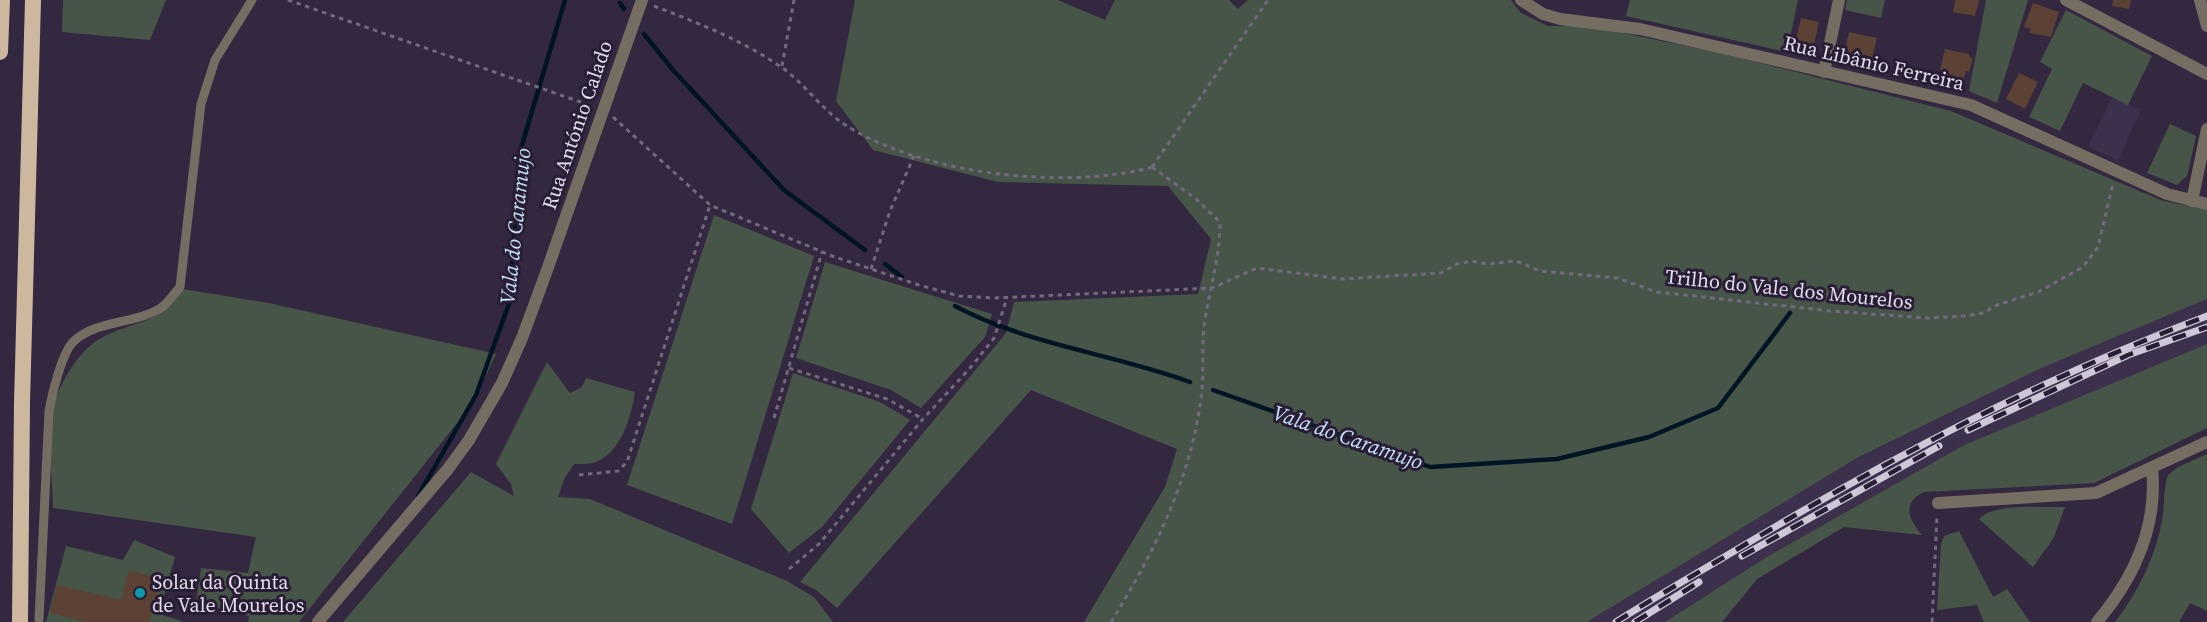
<svg xmlns="http://www.w3.org/2000/svg" width="2207" height="622" viewBox="0 0 2207 622" font-family="'Source Serif 4',serif">
<style>
.built{fill:#3d304d}
.green{fill:#475548}
.lines{fill:none;stroke-linecap:round;stroke-linejoin:round}
.stream{stroke:#001424;stroke-width:4.5}
.building{fill:#5c4135}
.path{stroke:#72697d;stroke-width:3;stroke-dasharray:4.5 4.5;stroke-linecap:butt}
.service{stroke:#766d62;stroke-width:9}
.pedestrian{stroke:#766d62;stroke-width:12}
.minor{stroke:#766d62;stroke-width:12}
.tertiary{stroke:#766d62;stroke-width:12}
.trunk{stroke:#cdb89f;stroke-width:16}
.rail-casing{stroke:#cec7d7;stroke-width:7}
.rail{stroke:#291e35;stroke-width:4.5;stroke-dasharray:14;stroke-linecap:butt}
.culture-dot{fill:#0f9aa8;stroke:#291e35;stroke-width:2}
.labels{text-anchor:middle;dominant-baseline:central;stroke-width:6;stroke-linejoin:round;paint-order:stroke}
.street-label{font-size:20px;fill:#e2dceb;stroke:#291e35}
.poi-label{font-size:20px;fill:#e2dceb;stroke:#291e35;text-anchor:start}
.water-label{font-size:21px;font-style:italic;fill:#c4e2f9;stroke:#291e35}
</style>
<rect width="100%" height="100%" fill="#332840"/>
<path class="built" d="M2113,97L2141,110L2118,161L2088,146Z
M2207,299V344L1964,445L1765,558L1665,622H1587L1854,460L2039,369Z"/>
<path class="green" d="M63,0H166L150,40L62,32Z
M855,0H1058L1105,20L1115,0H1229L1238,9L1248,0H1511L1521,13L1548,26H1589L1720,53L1951,111L2163,201L2207,209V299L2039,369L1857,458L1587,622H1084L1165,487L1177,449L1031,390L837,608L816,590L800,582L1006,333L1014,302L1198,294L1211,239L1168,186L998,182L873,150L836,101Z
M1630,0H1798L1787,52L1626,16Z
M1847,0H1885L1881,18L1845,10Z
M1986,0H2028L1997,103L1969,91Z
M2066,10L2152,56L2128,105L2083,83L2060,131L2029,117L2052,69L2040,62Z
M2170,124L2196,136L2187,176L2177,185L2147,173Z
M714,215L814,256L732,524L627,485Z
M825,262L992,314L985,337L921,408L891,390L796,358Z
M183,289L269,303L496,354L473,403L299,622H248L249,616L196,602L201,568L248,573L256,537L53,508C53,484 47,436 51,415C56,389 78,349 103,337C138,319 158,326 183,289Z
M2207,344V428L2094,483L1924,492C1901,503 1909,520 1922,535L1844,527L1757,579L1722,622H1665L1765,558L1964,445Z
M547,362L570,393L582,387L586,378L635,392C631,417 621,455 593,463C587,464 580,464 574,464L564,479L558,497L590,499L787,581L814,597L833,622H343L471,472L514,496L511,484L496,464Z
M793,373L880,402L910,420L822,527L789,553L751,509Z
M2207,454V611L2190,603L2179,622H2115C2138,592 2155,558 2162,521C2165,506 2163,489 2168,475L2178,467Z
M2065,507L2053,539L2033,567L1979,519C1995,502 2042,508 2065,507Z
M1959,531L1993,597L2007,589L2030,622H1984L1977,605L1937,610L1941,544L1944,536Z
M134,540L175,557L159,614L184,622H46L66,546L123,560Z"/>
<g class="lines">
<path class="stream" d="M620,3L624,9
M644,34L673,70L784,190L865,250
M885,264L902,277
M955,306C1028,345 1114,354 1190,382
M1213,390L1430,467L1557,459L1649,437L1718,408L1790,313
M418,496L476,395L510,301L519,155L565,0"/>
</g>
<path class="building" d="M1955,0H1979L1975,16L1953,12Z
M2113,0H2131L2129,9L2112,6Z
M2033,3L2059,12L2051,37L2029,33L2031,29L2024,27Z
M1801,18L1819,22L1812,53L1794,48Z
M1849,32L1877,38L1871,64L1861,62V59L1844,55Z
M1945,49L1969,54V57L1973,58L1969,72L1966,71L1963,82L1944,78L1946,71L1940,70Z
M2019,73L2038,82L2025,109L2006,99Z
M129,570L161,579L149,622H85L50,613L57,585L121,600Z"/>
<g class="lines">
<path class="path" d="M288,0L592,106
M654,6C698,23 742,40 781,67C803,82 819,106 841,122C917,174 1064,191 1152,167
M782,66L794,0
M613,117L710,205L832,256L919,285L959,296L995,298L1212,288L1257,268L1343,279L1441,273L1457,264L1471,261L1487,264L1516,261L1540,271L1617,278L1657,292L1831,311L1928,318L1965,316L1983,313L1997,305L2038,292L2083,267L2098,247L2113,183
M1152,167L1268,0
M871,269L890,211L914,156
M789,368L887,399L923,419
M774,418L822,252
M579,475L618,471L627,462L710,205
M789,569L819,544L923,419L971,367L994,338L1007,298
M1111,622C1154,553 1190,480 1201,399C1204,375 1202,350 1204,326C1209,291 1220,258 1220,222L1196,199L1152,167
M1932,622L1937,516"/>
<path class="service" d="M39,619L49,411C52,394 62,352 74,341C97,320 135,324 161,308C168,303 174,294 180,287L201,104L215,60L252,0"/>
<path class="pedestrian" d="M1824,72L1839,0"/>
<path class="minor" d="M1521,0L1543,14L1560,19L1640,29L1971,105L2167,194L2207,204
M2066,0L2207,74
M2200,0L2207,26
M2192,201L2207,129
M1938,503L2096,493L2207,442
M2097,622C2134,578 2158,526 2152,468"/>
<path class="tertiary" d="M318,622L448,469L469,440L502,383L522,338L546,273L642,0"/>
<path class="trunk" d="M0,52L2,0
M20,622L22,402L33,0"/>
<defs>
<path id="rail" d="M1968,430L2128,355L2207,327
M1742,556L1939,446
M1616,622C1655,597 1696,574 1736,550C1888,459 2042,378 2207,316
M1635,622L1699,582"/>
</defs>
<use href="#rail" class="rail-casing"/>
<use href="#rail" class="rail"/>
</g>
<circle class="culture-dot" cx="140" cy="593" r="6"/>
<g class="labels">
<g class="street-label">
<text transform="translate(1874 63) rotate(13)">Rua Libânio Ferreira</text>
<text transform="translate(577 125) rotate(-71)">Rua António Calado</text>
<text transform="translate(1789 289) rotate(6)">Trilho do Vale dos Mourelos</text>
</g>
<g class="poi-label">
<text x="152" y="582">Solar da Quinta<tspan x="152" dy="23">de Vale Mourelos</tspan></text>
</g>
<g class="water-label">
<text transform="translate(515 226) rotate(-84)">Vala do Caramujo</text>
<text transform="translate(1348 437) rotate(19)">Vala do Caramujo</text>
</g>
</g>
</svg>
